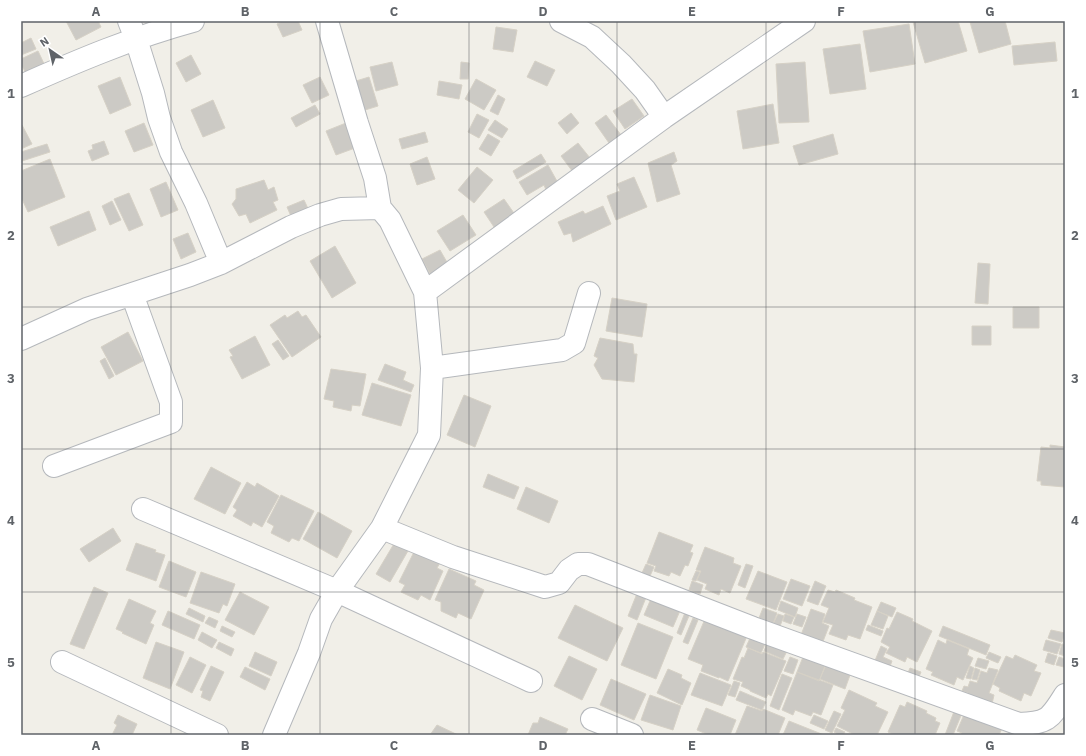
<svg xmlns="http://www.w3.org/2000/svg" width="1086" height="756" viewBox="0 0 1086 756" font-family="'IBM Plex Sans',sans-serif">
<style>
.building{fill:#cccac5;stroke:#d6d1c6}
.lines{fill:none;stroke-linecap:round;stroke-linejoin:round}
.minor-casing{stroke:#b5b8bc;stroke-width:24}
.minor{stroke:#fff;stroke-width:22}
.grid{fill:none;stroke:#5f6368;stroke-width:1;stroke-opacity:0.55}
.neatline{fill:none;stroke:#5f6368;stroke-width:1.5}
.grid-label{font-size:13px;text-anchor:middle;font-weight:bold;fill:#5f6368}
</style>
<rect width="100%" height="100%" fill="#f1efe8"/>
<path class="building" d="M66,21H98L101,27L76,40Z
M283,21H298L302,30L283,37L277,24Z
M958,21L967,51L925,63L913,22Z
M973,21H1005L1011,44L979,53L970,22Z
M909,24L915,64L870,72L863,31Z
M496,27L517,30L513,52L493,49Z
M31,38L36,49L21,55V43Z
M1055,42L1057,61L1014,65L1012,46Z
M860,44L866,89L830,94L823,49Z
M38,51L47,70L29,79L21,64V59Z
M191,55L201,74L186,82L176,63Z
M535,61L555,70L547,86L527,77Z
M392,62L398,85L376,91L370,67Z
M461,62L469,63L468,79H460Z
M805,62L809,122L779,123L776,64Z
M120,77L131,105L110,114L98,86Z
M320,77L329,95L312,103L303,85Z
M369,77L378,106L365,110L356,81Z
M476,79L496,90L484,110L465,99Z
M439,81L462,85L459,99L437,95Z
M498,95L505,99L498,115L490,111Z
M632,99L644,116L625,129L613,111Z
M213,100L225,128L203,137L191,110Z
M773,104L779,143L743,149L737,111Z
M315,105L320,114L296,127L291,118Z
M571,113L579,123L567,134L558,123Z
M477,114L489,120L479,138L468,132Z
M606,115L621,135L609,143L595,123Z
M495,120L508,129L502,138L488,130Z
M144,123L153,145L134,152L125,131Z
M346,123L355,148L336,155L326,131Z
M22,125L32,144L21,149V126Z
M425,132L428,142L402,149L399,139Z
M488,134L500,141L491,156L479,149Z
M833,134L838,154L799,165L793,146Z
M104,141L109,154L92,161L88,151L93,149L92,145Z
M578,143L590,158L573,172L561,156Z
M47,144L50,152L22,161L21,152Z
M674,152L677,161L671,165L680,194L657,202L648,163Z
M541,154L546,162L517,179L513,171Z
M427,157L435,179L417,185L410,164Z
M50,159L65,197L28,212L22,199L21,200V171Z
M548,165L558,183L546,190L544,185L527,195L519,182Z
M477,167L493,180L474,203L458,190Z
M634,177L647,207L616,220L607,196L620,191L617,184Z
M264,180L268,190L274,187L278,200L273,202L277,210L250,223L246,214L239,216L232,204L236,199V189Z
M166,182L178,210L161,217L150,189Z
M129,193L143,225L129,231L114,199Z
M504,199L516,216L496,230L484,212Z
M304,200L311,215L294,223L287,207Z
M112,201L121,220L110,225L102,206Z
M603,206L611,224L573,242L571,233L564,235L558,222L583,211L585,214Z
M89,211L96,230L58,246L50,227Z
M463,215L476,235L450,251L437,231Z
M188,233L196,252L181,259L173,239Z
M335,246L356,283L332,298L310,261Z
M440,250L452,271L434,281L422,259Z
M978,263L990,264L988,304L975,303Z
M612,298L647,304L642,337L606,331Z
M1013,307H1039V328H1013Z
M298,311L302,317L306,315L321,337L292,357L270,325L285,315L287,318Z
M972,326H991V345H972Z
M128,332L143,361L116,375L101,347Z
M255,336L270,365L242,379L230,357L233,356L229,350Z
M600,338L633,344L634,354H637L634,382L602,379L594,365L598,358L594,356Z
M278,340L289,356L283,360L272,344Z
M105,358L114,376L109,379L100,361Z
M385,364L406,372L403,380L414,385L411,392L378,380Z
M331,369L366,374L360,406L352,405L351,411L333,407L334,401L324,399Z
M372,383L411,395L401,426L362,415Z
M464,395L491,406L475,447L447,435Z
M1050,445L1065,447V487L1041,485V481H1037L1041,447L1050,448Z
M211,467L241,483L225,514L194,499Z
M488,474L519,487L514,499L483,487Z
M247,482L255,487L257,483L279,496L262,527L253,522L251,526L233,516L237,510L233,507Z
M526,487L558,501L549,523L517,509Z
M281,495L314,511L299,541L292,538L289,542L271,533L274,526L267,522Z
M318,512L352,531L337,558L303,539Z
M113,528L121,541L89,562L80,549Z
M659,532L693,545L690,552L693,553L688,566L685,565L680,576L671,572L669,576L654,571L656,566L647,563Z
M398,537L412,544L390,582L376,574Z
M136,543L156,550L155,552L165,555L156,581L126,570Z
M705,547L734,558L733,563L741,566L730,593L721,589L719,595L705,589L707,584L697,580L701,571L696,570Z
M414,552L441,561L437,568L443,571L430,600L421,595L418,600L401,592L405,585L399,582Z
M169,561L196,572L186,597L159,587Z
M646,564L654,567L650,576L642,573Z
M746,564L753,566L745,588L738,585Z
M449,569L476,581L474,585L484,590L471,619L458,613L456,618L441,611V602L435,600Z
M696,571L700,572L696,581L692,580Z
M758,571L787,582L776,610L746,599Z
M201,572L235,584L227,606L223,604L219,613L190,603Z
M791,579L810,586L802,606L783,599Z
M692,581L703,585L700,594L689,590Z
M815,581L826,586L818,605L807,601Z
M94,587L108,593L84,649L70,644Z
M828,590L835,592L836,590L855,598L854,600L872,607L860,639L848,635L846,640L829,634L833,625L823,622L829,608L821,605Z
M638,591L647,595L637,620L628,616Z
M240,592L269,607L254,635L225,620Z
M653,594L682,606L673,627L644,615Z
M129,599L156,611L150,623L154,625L146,644L122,633L123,632L116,629Z
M781,601L798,608L795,617L778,610Z
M881,602L896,608L892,617L877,611Z
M575,605L623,628L607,661L558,638Z
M189,608L205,616L203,622L186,614Z
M763,608L777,613L773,624L759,618Z
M811,609L825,614L822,623L829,626L822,644L801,635Z
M686,610L691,611L681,635L677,633Z
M168,611L200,625L194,639L162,625Z
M877,611L888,616L883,629L871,625Z
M897,612L913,619L912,621L932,631L917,662L907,657L905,662L886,653L890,647L881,642L887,628L889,629Z
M778,614L784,616L780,626L773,624Z
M785,614L794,617L791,624L783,621Z
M797,614L806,617L802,627L793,624Z
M209,617L218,621L215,628L205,623Z
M693,618L698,620L688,644L683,642Z
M705,619L747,636L728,681L719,677V678L701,671L703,665L688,659Z
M638,623L673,637L656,679L621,665Z
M868,625L883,631L881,636L866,630Z
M222,626L235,632L232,637L220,631Z
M943,626L990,645L986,655L939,636Z
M1051,630L1065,633L1062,642L1048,638Z
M202,632L217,640L212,648L198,640Z
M751,636L766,642L761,653L746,647Z
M938,640L946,644L947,640L969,649L967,655L973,658L963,680L957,677L954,685L931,675L933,672L926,669Z
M1046,640L1061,644L1057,654L1043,650Z
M156,642L184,652L170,689L143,678Z
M219,642L234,649L231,656L216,648Z
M767,643L787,651L783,659L764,651Z
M1062,644L1065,645V656L1059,654Z
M881,646L887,649L883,657L892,661L889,669L874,663Z
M748,648L762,654L763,652L786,661L771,696L768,694L766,698L750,691V690L741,686L743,682L733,679L742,657L744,658Z
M255,652L277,662L271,676L249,666Z
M989,652L1001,657L998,663L986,658Z
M1048,653L1057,656L1054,665L1045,662Z
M1015,655L1037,665L1034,671L1041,673L1031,696L1024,693L1021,701L999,691L1000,688L993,684L1006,656L1013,659Z
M569,656L597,669L582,700L554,686Z
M190,657L206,665L192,693L176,685Z
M790,657L798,660L793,674L784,671Z
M803,657L825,666L819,681L797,672Z
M1059,657L1065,659L1064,667L1056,665Z
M978,658L989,661L986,669L975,666Z
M826,665L850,675L845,689L820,679Z
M211,666L224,672L210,701L201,697L203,691L200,690Z
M970,666L974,668L971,679L966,678Z
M245,667L270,679L265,690L240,677Z
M910,668L921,672L918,679L907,675Z
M975,668L980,670L977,680L972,679Z
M989,668L998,670L989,693L994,695L992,704L967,697L968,693L962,691L964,686L968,687L970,681L977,683L981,671L987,673Z
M668,669L682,675L681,678L691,683L682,705L657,693Z
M797,672L833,685L821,715L813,712L811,716L795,710L793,715L782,710Z
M700,673L731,685L722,706L691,695Z
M782,674L792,678L779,710L770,706Z
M611,679L646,694L634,720L600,705Z
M734,681L740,683L735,697L728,695Z
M849,690L877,703L875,706L888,712L877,735H855L837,726L845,710L841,708Z
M740,691L766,702L762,710L736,700Z
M650,695L681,706L673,730L641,720Z
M907,702L927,711L926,713L936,718L935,721L940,723L935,735H895L888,732L900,705L905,707Z
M747,706L762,711L763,709L785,718L778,735H735Z
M706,708L736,720L730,735H709L697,730Z
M955,709L962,713L953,735H945Z
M966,710L1003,726L999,735H961L962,733L957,731Z
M834,711L841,714L832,733L825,730Z
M118,715L137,724L132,735H112L117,725L114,723Z
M814,715L828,721L824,729L810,723Z
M540,717L568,729L565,735H528L533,723H538Z
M789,721L824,735H783Z
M437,725L458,735H430Z
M836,728L845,732L843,735H839L834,732Z"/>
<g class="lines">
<defs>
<path id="minor" d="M129,21L136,39L153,93L159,118L171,152L196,203L221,263
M327,21L357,123L375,178L380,208L390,220L425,292
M561,21L592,37L621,64L645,90L664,117
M21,86C77,61 134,37 193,21
M21,339L87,309L190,275L221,263L291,227L320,215L341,209L380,208
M432,368L562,350L574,343L589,293
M54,466L171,422V402L132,294
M143,509L337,591L531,681
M382,528L453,557L545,587L559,583L569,570L578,564H588L753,628L1019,724C1048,723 1050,719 1065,695
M62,662L217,735
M592,719L632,735
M274,735L309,653L321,619L337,591L382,528L429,435L432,368L425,292L664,117L804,21"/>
</defs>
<use href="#minor" class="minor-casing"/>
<use href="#minor" class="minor"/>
</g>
<path class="grid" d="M171,21V735M320,21V735M469,21V735M617,21V735M766,21V735M915,21V735M21,164H1065M21,307H1065M21,449H1065M21,592H1065"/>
<rect width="1086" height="756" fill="none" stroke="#ffffff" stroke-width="44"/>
<g transform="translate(50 50) rotate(326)" stroke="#ffffff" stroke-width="3" paint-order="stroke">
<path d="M0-3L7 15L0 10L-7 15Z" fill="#5f6368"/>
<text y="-6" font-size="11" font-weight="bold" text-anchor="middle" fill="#5f6368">N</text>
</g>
<rect x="22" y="22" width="1042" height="712" class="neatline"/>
<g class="grid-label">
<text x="96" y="16">A</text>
<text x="245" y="16">B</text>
<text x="394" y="16">C</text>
<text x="543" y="16">D</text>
<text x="692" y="16">E</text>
<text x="841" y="16">F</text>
<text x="990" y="16">G</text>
<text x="11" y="98">1</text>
<text x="1075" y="98">1</text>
<text x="11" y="240">2</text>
<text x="1075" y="240">2</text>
<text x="11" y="383">3</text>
<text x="1075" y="383">3</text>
<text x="11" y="525">4</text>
<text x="1075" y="525">4</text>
<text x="11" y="667">5</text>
<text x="1075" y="667">5</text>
<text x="96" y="750">A</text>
<text x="245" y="750">B</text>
<text x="394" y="750">C</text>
<text x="543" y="750">D</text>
<text x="692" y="750">E</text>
<text x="841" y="750">F</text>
<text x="990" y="750">G</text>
</g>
</svg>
